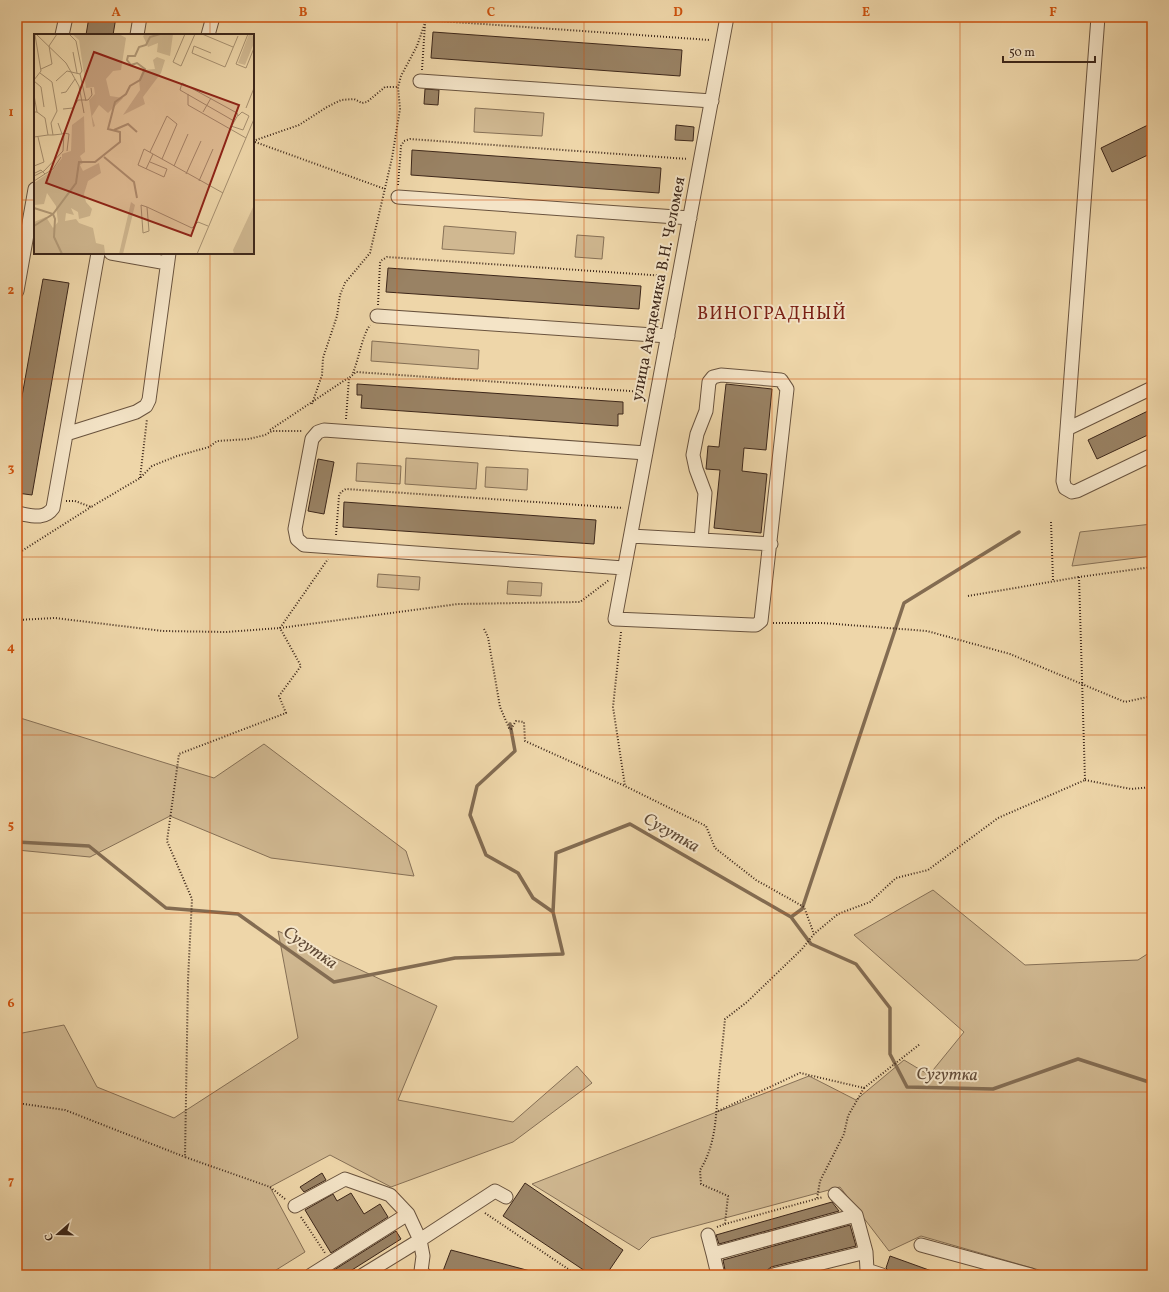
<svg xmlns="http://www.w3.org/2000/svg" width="1169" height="1292" viewBox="0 0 1169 1292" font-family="Vollkorn,serif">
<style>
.green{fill:#d0b891;stroke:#867056}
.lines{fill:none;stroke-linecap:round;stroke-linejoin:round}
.stream{stroke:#836c52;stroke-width:3.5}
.building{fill:#998264;stroke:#3d271a}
.minor-casing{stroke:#69533e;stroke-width:15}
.path{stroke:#3d271a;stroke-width:2;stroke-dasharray:1 2;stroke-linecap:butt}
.minor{stroke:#f4e4c7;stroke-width:13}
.grid{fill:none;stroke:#ce520e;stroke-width:1;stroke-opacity:0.55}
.labels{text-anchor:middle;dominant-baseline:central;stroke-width:4;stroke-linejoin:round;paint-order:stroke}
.street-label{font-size:16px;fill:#3d271a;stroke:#f4e4c7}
.water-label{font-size:17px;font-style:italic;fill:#604a36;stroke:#f4e4c7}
.quarter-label{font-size:18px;letter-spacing:1px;fill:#7a1f14;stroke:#f4e4c7}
.inset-river{fill:none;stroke:#b29a78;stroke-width:2}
.inset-road{fill:none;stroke:#a79070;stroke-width:1}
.view{fill:#8f2418;fill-opacity:0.15;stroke:#8f2418;stroke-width:2}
.inset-edge{fill:none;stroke:#3d271a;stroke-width:2}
.neatline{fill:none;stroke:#ce520e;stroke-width:1.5}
.grid-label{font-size:13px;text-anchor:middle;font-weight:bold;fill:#ce520e}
</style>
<rect width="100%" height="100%" fill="#eed6a9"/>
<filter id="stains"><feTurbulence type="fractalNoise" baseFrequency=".005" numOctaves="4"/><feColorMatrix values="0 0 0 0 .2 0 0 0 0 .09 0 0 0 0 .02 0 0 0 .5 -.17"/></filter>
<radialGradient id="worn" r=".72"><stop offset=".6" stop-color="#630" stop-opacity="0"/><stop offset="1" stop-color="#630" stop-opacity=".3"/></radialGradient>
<path class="green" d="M475,108L544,113L542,136L474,132Z
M444,226L516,232L514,254L442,249Z
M577,235L604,237L602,259L575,257Z
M372,341L479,350L478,369L371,361Z
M406,458L478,463L476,489L405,484Z
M357,463L401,466L400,484L356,481Z
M486,467L528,469L527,490L485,487Z
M1152,524V556L1072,566L1080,532Z
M378,574L420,577L419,590L377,587Z
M508,581L542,583L541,596L507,594Z
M17,717L214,778L264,744L406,851L414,876L271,858L170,816L90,857L17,850Z
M933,890L1025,965L1138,960L1152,951V1275H1051L1046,1272L921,1236L889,1251L840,1187L651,1238L639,1250L532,1184L809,1076L856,1100L904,1060L929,1075L964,1032L854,935Z
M278,931L437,1006L398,1100L513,1122L577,1066L592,1083L513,1142L391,1187L330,1155L270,1187L305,1252L268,1275H17V1034L64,1025L97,1087L174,1118L298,1038Z"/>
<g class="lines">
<path class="stream" d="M510,724L515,751L477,786L470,815L486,855L518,873L533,898L553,912
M17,842L89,846L166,908L238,914L334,982L455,958L563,954L553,912L556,853L630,824L791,917L811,944L856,964L890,1008V1054L907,1087L993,1089L1078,1059L1152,1083
M791,917L802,909L904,603L1019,532"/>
</g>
<path class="building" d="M89,17H116L113,35H86Z
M433,32L682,50L680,76L431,58Z
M425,89L439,90L438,105L424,104Z
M1152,123V153L1112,172L1101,148Z
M676,125L694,127L693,141L675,140Z
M412,150L661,168L659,193L411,175Z
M388,268L641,286L639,309L386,292Z
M43,279L69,283L32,495L17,493V424Z
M357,384L623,402V414H618V426L361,408L362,395H357Z
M726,384L772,389L766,450L744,448L742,471L767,474L761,533L714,528L720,470L706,469L708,446L719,447Z
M1152,409V433L1097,459L1088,440Z
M318,459L334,462L324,514L308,511Z
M344,502L596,520L594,544L343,527Z
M322,1173L326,1180L304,1192L300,1187Z
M525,1183L623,1250L606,1275H591L503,1216Z
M351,1193L364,1214L380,1204L388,1217L331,1253L305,1210L333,1194L337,1201Z
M832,1202L839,1211L719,1244L716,1235Z
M850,1225L856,1246L771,1267L765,1272L755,1275H726L723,1260Z
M396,1231L401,1239L344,1275H326Z
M451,1250L534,1272V1275H458L443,1271Z
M890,1256L940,1274V1275H896L890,1273L886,1268Z"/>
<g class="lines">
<defs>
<path id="minor" d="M1098,17L1067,429L1063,481L1065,488L1072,492L1077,491L1152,455
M62,35L66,17
M137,35L140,17
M208,35L213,17
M420,81L712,101
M398,197L690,218
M111,253L167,263
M17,291L35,189
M377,316L668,336
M1067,429L1152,388
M66,434L136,412L146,406L149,400L169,253
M17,513C30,515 44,521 53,508L98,253
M631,536L771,544
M701,540L705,493L696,469L693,455L697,434L706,411L709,382L713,377L721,375L781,380L787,389L761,621L756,625H752L615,619L727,17
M624,568L304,545L297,539L295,529L312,439L318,432L324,430L646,453
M835,1194L856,1215L866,1252
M295,1206L345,1179L390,1195L408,1214L420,1240L423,1256L421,1271L425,1275
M708,1235L713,1254
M921,1245L1031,1275
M311,1275L408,1214
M363,1275L420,1240L495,1191L506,1197
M718,1275L713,1254L856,1215
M773,1275L866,1252L867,1270L882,1275"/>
</defs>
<use href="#minor" class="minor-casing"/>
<path class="path" d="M422,70L425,24
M253,141L299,125L327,107L341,100L354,99L362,103L367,102L385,87H398
M255,142L385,189
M398,185L401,146L404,141L410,139L688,159
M378,305L380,263L382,260L387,257L666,276
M353,373C359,358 362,336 370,325
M312,404L322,375L323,358L337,316L340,295L345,283L370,253L392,158L400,109L398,87L401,76L417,46L426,20L710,40
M346,419L349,378L356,372L644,392
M270,430L348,378
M140,478L147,419
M66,501H75L91,507L140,478L152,466L177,456L209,447L217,441L249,439L265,435L272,431H303
M1051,522L1053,580
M336,535L339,496L341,492L346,489L623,508
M17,554L91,507
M968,596L1079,577
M17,620L55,618L163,631L226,632L280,628L458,604L580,602L609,580
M773,623H823L927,631L1010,654L1125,702L1152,696
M484,629L488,637L500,707L509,728L511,729L516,721L524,722L525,741L625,786L706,826L715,848L756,880L804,907L814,934
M621,632L613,707L625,786
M1085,780L1131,789L1152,787
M864,1088L920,1044
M17,1103L65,1110L185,1157
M718,1111L800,1073L864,1088L848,1116L844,1134L820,1181L817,1199
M285,1199L270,1187L185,1157L188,980L192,899L167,841L179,754L286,713L279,696L301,666L280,628L328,559
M485,1213L577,1275
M301,1217L325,1253
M725,1224L823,1197
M717,1227L725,1224L728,1196L701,1184L700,1170C716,1145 716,1116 718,1087C720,1064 723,1041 725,1019L747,1002L802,949L814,934L838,914L870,902L896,878L928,870L998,818L1085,780L1079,577L1152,567"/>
<use href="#minor" class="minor"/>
</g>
<path class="grid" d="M210,17V35M397,17V1275M584,17V1275M772,17V1275M960,17V1275M17,200H35M253,200H1152M210,253V1275M17,379H1152M17,557H1152M17,735H1152M17,913H1152M17,1092H1152"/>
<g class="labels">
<g class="street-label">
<text transform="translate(659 289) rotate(-79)">улица Академика В.Н. Челомея</text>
</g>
<g class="water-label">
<text transform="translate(671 833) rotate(30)">Сугутка</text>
<text transform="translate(310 948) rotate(35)">Сугутка</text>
<text transform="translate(947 1075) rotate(1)">Сугутка</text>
</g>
<g class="quarter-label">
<text x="772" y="314">ВИНОГРАДНЫЙ</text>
</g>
</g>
<g transform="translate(34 34)">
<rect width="220" height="220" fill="#eed6a9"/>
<path d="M38,0H85L92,4L87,36L79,37L72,45L76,62L89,64L74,79L65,71L58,82L61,92L59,93L55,66L61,60L60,53L52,54L45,6ZM112,0H139L136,22L123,18L124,9L114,13L109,2ZM215,0L220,2V9L211,31L204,29ZM123,23L131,26L127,39L109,63L111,70L89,81L106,56L105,46L109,36L121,35L119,26ZM50,82L51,118L46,122L49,129L46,131L49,137L65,129L67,139L54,147L50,160L52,168L58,175L56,182L45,185L44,178L37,174L40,181L32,179L31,187L42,185L45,189L59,194L62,209L70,211L71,219L0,220V188L12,183L19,194L24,188L22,172L13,159L10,170L0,171V149L19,136L28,124V120L37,117L38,91ZM97,168L101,171L89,220H85ZM220,171V220H200L199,216Z" fill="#d0b891"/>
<path class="inset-river" d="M80,96L94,90L103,98M70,123L100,148L103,164M0,174L19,180L21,185L20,203L28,220M0,192L19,180L42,149L45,128H61L86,108V98L74,95L81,68L92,60L96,52L106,46L111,35L103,29L97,31L93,26L94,22H101L105,13L112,11L116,3L126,0"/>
<path class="inset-road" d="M2,0L32,29L45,52L50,79M35,0L42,7L48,37L46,40M151,0L139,28L147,32L161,0M168,0L199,13M214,0L202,30L212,34L220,14M39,18L43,39M177,19L160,12L158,19L191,33L204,2M7,35L18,30L15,12L23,0M6,39L18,48L23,77L17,89L19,101H14M0,46L7,37L1,1M0,47L7,53L10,73M22,47L33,37L46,40L52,67M27,59L32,58L41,45M154,60V71L212,104M0,61L3,78H0M212,74L220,54M29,75L39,74L44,66H54L58,61L57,54M169,78L177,64M197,92L209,96L215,82L208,78L204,82M196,95L204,81L203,79L148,49L146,56L200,87M30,99L35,100L33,117M19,101L28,100L24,89M0,103L14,101L11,84L3,78M116,118L133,82L143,90L128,125M116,128L133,135L130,143L104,131L110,115L189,159M0,132L10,128L4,103M140,132L154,100M112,135L119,120M11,140L19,135L27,123M152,140L167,107M0,142L10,137L29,117L30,99L28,100M0,147L11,140L7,136L1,139M165,147L179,115M113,173L115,197L109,199L107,171L113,173L158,194L164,188L174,192M163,220L220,85"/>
<path class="view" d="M60,18L205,71L157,202L12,149Z"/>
<rect width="220" height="220" class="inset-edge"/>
</g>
<rect width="1169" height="1292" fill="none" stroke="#eed6a9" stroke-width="44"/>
<g transform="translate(58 1234) rotate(250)" stroke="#f4e4c7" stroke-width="3" paint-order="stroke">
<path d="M0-3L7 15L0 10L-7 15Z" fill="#3d271a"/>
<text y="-6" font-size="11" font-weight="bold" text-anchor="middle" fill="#3d271a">С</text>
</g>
<path d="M1003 56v6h92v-6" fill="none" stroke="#3d271a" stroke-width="2"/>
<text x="1009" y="56" font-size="12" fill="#3d271a" stroke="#f4e4c7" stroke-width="3" paint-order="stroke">50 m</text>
<rect x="22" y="22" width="1125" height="1248" class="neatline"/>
<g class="grid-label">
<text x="116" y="16">A</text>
<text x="303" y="16">B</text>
<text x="491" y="16">C</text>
<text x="678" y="16">D</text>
<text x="866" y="16">E</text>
<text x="1053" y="16">F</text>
<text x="11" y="116">1</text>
<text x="11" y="294">2</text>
<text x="11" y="472">3</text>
<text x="11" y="651">4</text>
<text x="11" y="829">5</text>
<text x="11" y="1007">6</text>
<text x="11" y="1185">7</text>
</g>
<rect width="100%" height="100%" filter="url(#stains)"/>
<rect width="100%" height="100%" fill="url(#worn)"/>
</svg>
